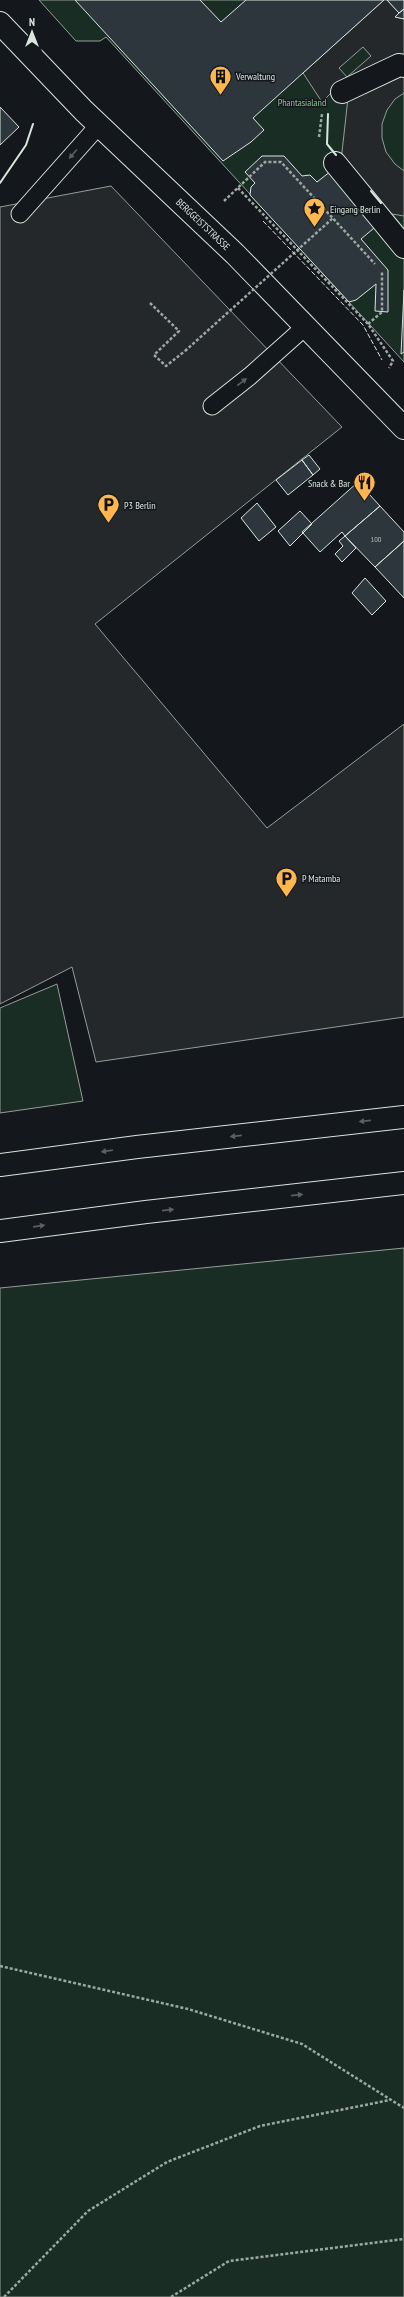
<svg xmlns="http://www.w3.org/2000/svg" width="404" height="2297" viewBox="0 0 404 2297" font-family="'PT Sans Narrow',sans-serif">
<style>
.green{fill:#1a2d24;stroke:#939e99}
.parking{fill:#24282b;stroke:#939e99;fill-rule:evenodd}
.building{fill:#2c363c;stroke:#d8e6dc}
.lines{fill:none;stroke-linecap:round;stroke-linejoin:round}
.lane-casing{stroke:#d8e6dc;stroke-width:19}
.street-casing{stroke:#d8e6dc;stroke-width:24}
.highway-casing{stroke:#d8e6dc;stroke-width:24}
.path{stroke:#9da8a2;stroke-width:2.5;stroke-dasharray:3 2;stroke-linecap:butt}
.lane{stroke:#14181c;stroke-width:17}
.street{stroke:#14181c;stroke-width:22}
.highway{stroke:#14181c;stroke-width:22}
.path-bridge{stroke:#9da8a2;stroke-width:2.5;stroke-dasharray:3 2;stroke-linecap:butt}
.fence{stroke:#d8e6dc;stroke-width:1;stroke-dasharray:5 2;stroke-linecap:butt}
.wall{stroke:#d8e6dc;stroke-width:2}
.oneway{fill:#59605f}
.labels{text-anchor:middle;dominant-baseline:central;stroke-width:3;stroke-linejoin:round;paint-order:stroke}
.number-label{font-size:8px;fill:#adbab4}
.poi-label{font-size:10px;fill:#d8e6dc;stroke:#14181c;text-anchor:start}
.park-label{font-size:10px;fill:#8ac095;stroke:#14181c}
.street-label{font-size:10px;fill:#d8e6dc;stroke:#14181c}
</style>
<rect width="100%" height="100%" fill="#14181c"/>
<path class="green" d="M39,0H404V362L106,37L100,41H76Z
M57,984L83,1101L0,1113V1008Z
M404,1248V2297H0V1288Z"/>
<path class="parking" d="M384,0H387L399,13L396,17L404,19V93L395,99L387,110L382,124V138L386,152L395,164L404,171V216L386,213L341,161L348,98L337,87L322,102L303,73ZM363,47L371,56L347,77L339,68Z
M111,186L342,427L95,624L267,828L404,724V1017L96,1062L72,967L0,1004V207Z"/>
<path class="building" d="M75,0H200L221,22L246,0H384L253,118L264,130L251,142L223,161Z
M387,0H404V9L399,13Z
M404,9V19L395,17L399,13Z
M0,107L19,127L0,145Z
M262,156H284L302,176L310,175L317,182L331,171L380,223L361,239L388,270V312L375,311L376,284L356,300L349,302L250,195L251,187L255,183L245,172Z
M404,290V352L401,354Z
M309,455L320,469L313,475L302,460Z
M302,460L313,475L288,495L276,480Z
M358,482L380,506L345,536L342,532L320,552L302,532Z
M257,503L276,527L259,541L241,518Z
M380,506L404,532V541L375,567L345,536Z
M300,511L312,524L290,546L278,531Z
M345,536L356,548L342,562L335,554L343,546L339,541Z
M404,541V598L375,567Z
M365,578L386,601L372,615L352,593Z"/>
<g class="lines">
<defs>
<path id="lane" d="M20,214L99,125
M212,406L250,376L306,326"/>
<g id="street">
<path id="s1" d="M0,23L84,111L235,254L404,428"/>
<path d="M342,92L399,65L404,66"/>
<path d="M335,163L404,247"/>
</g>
<path id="highway" d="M0,1165L137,1147L404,1117
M0,1231L146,1212L404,1183"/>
</defs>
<use href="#lane" class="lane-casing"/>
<use href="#street" class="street-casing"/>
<use href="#highway" class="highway-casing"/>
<path class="path" d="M319,137L322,114
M238,188L368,324L393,361L389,368
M224,201L265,162H281L375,264
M150,303L179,331L154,355L166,366L185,351
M368,324L382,312V272
M0,1966L188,2009L302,2044L404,2108
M4,2297L88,2211L167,2162L260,2126L390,2100
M171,2297L229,2261L404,2239"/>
<use href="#lane" class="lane"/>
<use href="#street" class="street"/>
<use href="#highway" class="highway"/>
<path class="path-bridge" d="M185,351L333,218"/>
<path class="fence" d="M263,221L363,325L382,360"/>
<path class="wall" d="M328,114L327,144L336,155
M0,183L26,145L33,124
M371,191L381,203"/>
</g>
<defs><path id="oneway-solid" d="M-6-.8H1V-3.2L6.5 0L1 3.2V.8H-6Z"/></defs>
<g class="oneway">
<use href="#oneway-solid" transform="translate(73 154) rotate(131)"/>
<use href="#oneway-solid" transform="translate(242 382) rotate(-38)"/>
<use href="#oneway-solid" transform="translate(365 1121) rotate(174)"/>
<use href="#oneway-solid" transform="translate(236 1136) rotate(174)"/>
<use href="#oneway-solid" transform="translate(107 1151) rotate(172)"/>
<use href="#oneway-solid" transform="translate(297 1195) rotate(-6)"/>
<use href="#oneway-solid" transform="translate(168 1210) rotate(-6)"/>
<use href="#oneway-solid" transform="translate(39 1226) rotate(-8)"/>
</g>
<defs>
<symbol id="building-pin" viewBox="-11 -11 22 30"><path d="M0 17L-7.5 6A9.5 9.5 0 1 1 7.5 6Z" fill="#ffb74d" stroke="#14181c"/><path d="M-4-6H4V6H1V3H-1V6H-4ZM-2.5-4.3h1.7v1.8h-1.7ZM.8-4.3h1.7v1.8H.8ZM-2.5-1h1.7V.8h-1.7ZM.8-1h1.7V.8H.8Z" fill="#111"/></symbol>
<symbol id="sight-pin" viewBox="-11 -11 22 30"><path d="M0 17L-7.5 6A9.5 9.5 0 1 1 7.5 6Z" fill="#ffb74d" stroke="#14181c"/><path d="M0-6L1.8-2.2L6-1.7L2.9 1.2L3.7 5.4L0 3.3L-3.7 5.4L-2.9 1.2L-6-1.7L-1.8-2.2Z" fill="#111"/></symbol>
<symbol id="restaurant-pin" viewBox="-11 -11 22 30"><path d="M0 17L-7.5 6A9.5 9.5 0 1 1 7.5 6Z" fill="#ffb74d" stroke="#14181c"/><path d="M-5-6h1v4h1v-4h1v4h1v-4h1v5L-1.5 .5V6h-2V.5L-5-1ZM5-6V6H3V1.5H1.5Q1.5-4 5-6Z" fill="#111"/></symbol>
<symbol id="parking-pin" viewBox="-11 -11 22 30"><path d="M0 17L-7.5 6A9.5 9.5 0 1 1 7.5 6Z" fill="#ffb74d" stroke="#14181c"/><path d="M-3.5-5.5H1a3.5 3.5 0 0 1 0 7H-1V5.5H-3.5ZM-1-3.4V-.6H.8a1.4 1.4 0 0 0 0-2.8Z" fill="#111"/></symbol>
</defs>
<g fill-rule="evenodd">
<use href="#building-pin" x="208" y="64" width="25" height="34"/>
<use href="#sight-pin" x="302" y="196" width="25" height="34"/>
<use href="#restaurant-pin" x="352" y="470" width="25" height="34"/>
<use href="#parking-pin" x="96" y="492" width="25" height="34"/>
<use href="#parking-pin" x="274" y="866" width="25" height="34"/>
</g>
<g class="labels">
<g class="number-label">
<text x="376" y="539">100</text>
</g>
<g class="poi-label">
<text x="236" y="76">Verwaltung</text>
<text x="330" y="209">Eingang Berlin</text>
<text x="350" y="483" text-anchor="end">Snack &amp; Bar</text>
<text x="124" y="505">P3 Berlin</text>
<text x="302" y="878">P Matamba</text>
</g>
<g class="park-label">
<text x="302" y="102">Phantasialand</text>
</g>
<g class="street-label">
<text stroke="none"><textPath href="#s1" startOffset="286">BERGGEISTSTRASSE</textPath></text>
</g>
</g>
<g transform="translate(32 32)" stroke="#14181c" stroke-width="3" paint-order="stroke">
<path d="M0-3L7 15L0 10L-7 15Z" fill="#d8e6dc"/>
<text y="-6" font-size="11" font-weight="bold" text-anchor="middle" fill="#d8e6dc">N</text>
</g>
</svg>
